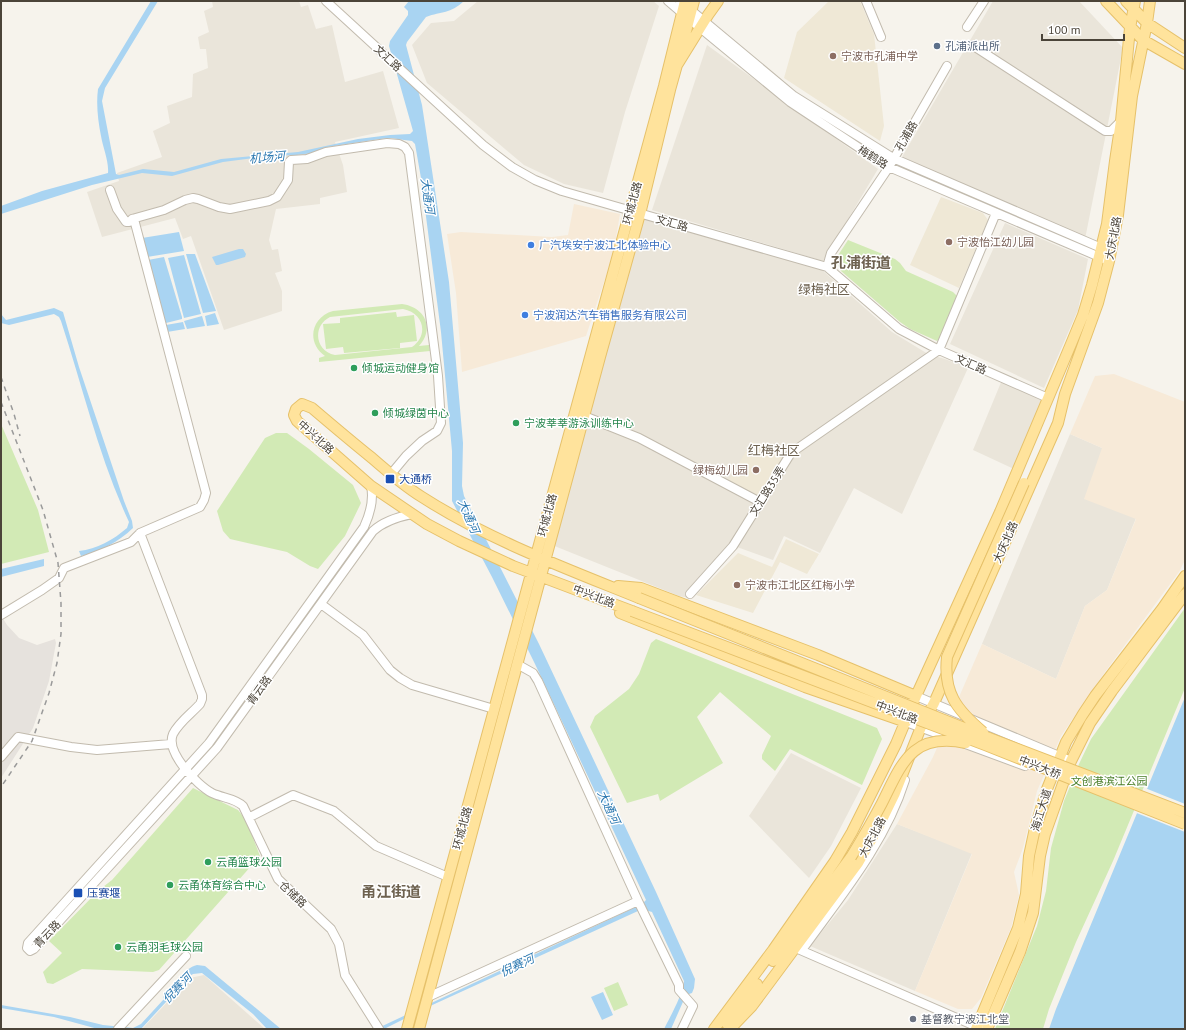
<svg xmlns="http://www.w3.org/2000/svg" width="1186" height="1030" viewBox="0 0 1186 1030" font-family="'PT Sans','Noto Sans SC',sans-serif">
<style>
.residential{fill:#eae5da}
.commercial{fill:#f7ead8}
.industrial{fill:#e6e2dd}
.education{fill:#efe8d6}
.green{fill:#d2eab5;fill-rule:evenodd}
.water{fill:#a9d4f2}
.pier{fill:#f6f3ec}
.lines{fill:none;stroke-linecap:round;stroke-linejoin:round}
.minor-casing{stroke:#c2bbae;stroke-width:10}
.major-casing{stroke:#e6c16a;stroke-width:12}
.minor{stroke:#fff;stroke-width:8}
.major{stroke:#ffe39c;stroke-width:10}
.rail{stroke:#9a9a9a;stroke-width:1.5;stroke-dasharray:5 5;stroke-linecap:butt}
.major-bridge-casing{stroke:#e6c16a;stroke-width:12;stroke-linecap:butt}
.major-bridge{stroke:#ffe39c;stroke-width:10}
.service-dot{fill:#5c6f8a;stroke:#fff;stroke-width:1.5}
.education-dot{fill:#8d6e63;stroke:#fff;stroke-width:1.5}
.shop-dot{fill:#3f7fe0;stroke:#fff;stroke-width:1.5}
.leisure-dot{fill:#2e9e5b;stroke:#fff;stroke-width:1.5}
.transit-dot{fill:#1a4fb4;stroke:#fff;stroke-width:1.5}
.worship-dot{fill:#6b7280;stroke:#fff;stroke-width:1.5}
.labels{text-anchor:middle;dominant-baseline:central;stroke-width:3;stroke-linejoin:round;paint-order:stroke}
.service-label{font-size:11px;fill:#4e5e75;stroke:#fff;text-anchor:start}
.education-label{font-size:11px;fill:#785e54;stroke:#fff;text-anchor:start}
.street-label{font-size:11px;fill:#4b4439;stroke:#fff}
.shop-label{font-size:11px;fill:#366cbe;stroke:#fff;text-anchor:start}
.leisure-label{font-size:11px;fill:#27864d;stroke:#fff;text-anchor:start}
.transit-label{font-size:11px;fill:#164399;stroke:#fff;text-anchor:start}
.park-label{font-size:11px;fill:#4a7f2a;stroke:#fff}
.worship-label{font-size:11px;fill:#5b616d;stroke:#fff;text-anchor:start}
.water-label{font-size:12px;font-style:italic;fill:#2e7ab2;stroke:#fff}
.quarter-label{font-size:13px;fill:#6e6250;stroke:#fff}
.district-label{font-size:15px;font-weight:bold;fill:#6e6250;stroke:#fff}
</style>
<rect width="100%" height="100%" fill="#f6f3ec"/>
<path class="residential" d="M212,1H299L301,7L308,5L316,29L332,25L345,82L383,71L399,128L335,142L343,165L347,192L320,198V204L276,209L269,240L272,250L278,249L282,271L275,273L282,291V311L224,330L191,236L183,239L175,218L102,237L87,192L119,181L117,173L162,157L153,131L170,123L167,106L192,97L193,74L208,68L206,49H200L198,37L209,32L204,11L213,7Z
M478,1H653L659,6L625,112L603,193L564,184L524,165L427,83L412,45L431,23L454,21Z
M993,1H1079L1123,48L1085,239L902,157Z
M707,45L878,169L823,261L652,210Z
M643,217L688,232L822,270L892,332L928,354L945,359L968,368L902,514L854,488L820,553L784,536L773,560L737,547L690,598L679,596L552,545Z
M1005,223L1088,259L1078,310L1044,388L950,344Z
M1002,380L1045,399L1014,469L973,450Z
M1070,434L1102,448L1136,518L1107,590L1085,606L1056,679L982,644Z
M791,753L861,788L831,846L809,878L749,816Z
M897,824L972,853L915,991L810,946L848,900Z
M204,975L265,1029H142L190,978Z"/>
<path class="commercial" d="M574,204L620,214L613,255L586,336L462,372L456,293L447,234L461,232L552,237L568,235Z
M1114,374L1185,402V560L1179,572L1105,672L1061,736L1037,791L1023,848L1014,872L1019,895L1011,928L981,998L972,1009H958L915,991L972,854L897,824L933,757L982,644L1056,679L1085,606L1107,590L1136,519L1084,499L1102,448L1070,434L1095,376Z"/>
<path class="industrial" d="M1,617H2L7,625L19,638L37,645L55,639L56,643L49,681L33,728L1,778Z"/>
<path class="education" d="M829,1H860L874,34L884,126L880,141L784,78L797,32Z
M941,197L983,213L988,220L959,288L910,265Z
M752,441L784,458L758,498L728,482Z
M786,539L819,554L807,574L780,562L753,613L696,595L738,553L772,567Z"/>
<path class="green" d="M848,240L895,259L900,263L906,271L953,292L957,296L942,336L937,341L910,329L900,322L841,271L835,260Z
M402,304C425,307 435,328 419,346L429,345L430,351L319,362V358L325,356C306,343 311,317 333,311ZM403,309C424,313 429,335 412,347L335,355C315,351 312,326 330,317Z
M396,312L397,317L414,315L417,341L400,343V348L344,353L343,347L326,349L323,324L340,323V318Z
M1,424L38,510L49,552L1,564Z
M276,433H287L309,449L353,485L361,503L345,536L318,569L310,566L287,552L230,539L223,531L217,511L265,438Z
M1185,608V688L1113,861L1076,942L1049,1009L1043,1029H995L1037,926L1046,891L1051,848L1064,801L1079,764L1091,739Z
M656,639L877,728L882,739L862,785L790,749L775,771L762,759V755L771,736L720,692L697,717L723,763L660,801L658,794L627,803L590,727L595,716L629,689L639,674L651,643Z
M193,788L238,810L246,820L260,856L159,970L153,972L82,969L53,984L47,983L43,972L62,953L49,941L99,890L112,880Z
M618,982L628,1005L614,1011L604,988Z"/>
<path class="water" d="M151,1H158L105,88L102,101L116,174L119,175L143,169L174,172L221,159L298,152L358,139L390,135L410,134L413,131L389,46L390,41L408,15V11L404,7L409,1H464C450,14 442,11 426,17L407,42L406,45L422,105L449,282L463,443L462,486L464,496L539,644L656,892L695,979L694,988L692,993L686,995L671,1029H664C670,1017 684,992 684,981L652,912L645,910L638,911L428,1007L384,1029H376L642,904L646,900L535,664L492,577L452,501V451L441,332L421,178L415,144L412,141L404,140L391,138L380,139L328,147L312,153L297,155L270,156L223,162L172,176L142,173L92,185L1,214V206L42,191L108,173C109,161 103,148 101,136C98,121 96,104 98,89Z
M179,232L184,251L147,257L142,238Z
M239,249H243L246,254L245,257L218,265H216L212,257Z
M186,254H195L216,311L203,313Z
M184,255L201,314L184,318L168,258Z
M164,257L182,317V319L166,323H164L148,260Z
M54,308L63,312L79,367L124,501L132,521L133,528C119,542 100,551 81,556L79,551C97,549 113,540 127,528L129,522C99,458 83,388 61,321L59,317L54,314L9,325L1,323V314L6,320Z
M215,313L219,324L207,326L205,316Z
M202,316L205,326L187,329L184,321Z
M183,322L185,329L167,332L166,325Z
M44,559V566L1,577V569Z
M1185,697V1029H1049L1056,1009Z
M197,965L205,966L281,1029H267L253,1014L202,973L193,974L190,976L141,1029H98L54,1017L1,1008V1005L70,1017L103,1025L133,1028L141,1024L164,999L163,997C171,987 184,968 197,965Z
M603,992L613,1015L602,1020L591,997Z"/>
<path class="pier" d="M1145,788L1185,804V832L1134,812Z"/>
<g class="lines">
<defs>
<path id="minor" d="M326,1L483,145L512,167L535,180L562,191L827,267L899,329L939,350L1048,398
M668,1L682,13L790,102L876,159L889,167L1109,261
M680,1L794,96L893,158L1106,250
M866,1L881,37
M967,27L984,1
M972,45L1105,131H1111L1121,121
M110,190L117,209L126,222H129L132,219L164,210L185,200L193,198L198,199L219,207L230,209L269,201L277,197L288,180L289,162L291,160L307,159L326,152L387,143L399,144L405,147L409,153L438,376L441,423L437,431L422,441L406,456L391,474
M132,219L135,223L206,493L204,500L200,507L140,533L202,695V699L200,704C192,713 179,722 173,734C165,752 197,785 212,793C222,798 235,798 243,806L278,879L331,929L339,944L345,975L379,1029
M827,267L831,253L889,167L947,66
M584,416L639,438L760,502
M371,486C374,500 370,514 364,527L209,743L28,943L27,948L30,951L34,949L217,748L373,531C384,521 397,517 412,514
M690,594L733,546L791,453L939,350L996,213
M321,604L363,635L390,670L400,678L412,685L494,709
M1,615L42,590L59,578L64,568L131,542L140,533
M916,696L1071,761
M906,722L1025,766
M1,757L18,737L71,747L97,750L171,744
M250,817L293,795L334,811L376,846L448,877
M638,901L679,985V990L693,1006L682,1029
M791,946L982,1029
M802,950C840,897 885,844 905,780
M428,997L638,901L538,681L533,673L517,664
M118,1029L186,956"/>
<path id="major" d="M1106,1L1143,40L1185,64
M1126,1L1147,23L1185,48
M680,54L694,1
M618,586L641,588L818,655L916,696
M632,611L513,566L459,541L427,524L371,486L297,421L294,415L296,409L302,404L312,408C332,425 352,442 372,458C388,472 404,486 422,497C489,540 565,568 639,598
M620,613L805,687L906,722
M773,961L851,857
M727,1024L757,984
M407,1029L664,86L685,1
M419,1029L600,357L640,214L670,90L677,65L708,15L718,1
M714,1029L773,950L835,861L852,832L896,744L916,696L1000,512L1071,344L1083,315L1092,285L1107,224L1115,161L1121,121L1130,28L1135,1
M730,1029L752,1006L858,863L878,828L895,793L921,727L934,703L1058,423L1065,394L1098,303L1109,261L1118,215L1132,96L1147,23L1150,1
M976,1029L1018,928L1026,894L1029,856L1035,828L1047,789L1066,742L1083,714L1095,696L1162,609L1185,576
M987,1029L1020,952L1033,913L1040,856L1045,834L1071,761L1090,723L1112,691L1185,594"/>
</defs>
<use href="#minor" class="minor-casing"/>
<use href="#major" class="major-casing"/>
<use href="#minor" class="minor"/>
<use href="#major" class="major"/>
<path class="rail" d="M1,377L14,414L20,436
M1,402L43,510L58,563L61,603V634L57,663L49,693L32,741L1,787"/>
<defs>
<path id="major-bridge" d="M639,598L989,738L1185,813
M632,611L985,745L1185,824
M983,732C957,710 943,693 947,657L1024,483
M851,857C862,839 872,822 882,803C902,763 912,732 966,743"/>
</defs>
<use href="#major-bridge" class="major-bridge-casing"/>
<use href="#major-bridge" class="major-bridge"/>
</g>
<circle class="service-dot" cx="937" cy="46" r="4"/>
<g class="education-dot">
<circle cx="833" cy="56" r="4"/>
<circle cx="949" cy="242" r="4"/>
<circle cx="756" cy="470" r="4"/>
<circle cx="737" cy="585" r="4"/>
</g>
<g class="shop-dot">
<circle cx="531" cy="245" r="4"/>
<circle cx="525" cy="315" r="4"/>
</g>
<g class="leisure-dot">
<circle cx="354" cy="368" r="4"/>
<circle cx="375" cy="413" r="4"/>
<circle cx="516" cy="423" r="4"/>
<circle cx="208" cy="862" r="4"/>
<circle cx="170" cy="885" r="4"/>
<circle cx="118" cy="947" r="4"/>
</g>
<g class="transit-dot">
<rect x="385" y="474" width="10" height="10" rx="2"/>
<rect x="73" y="888" width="10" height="10" rx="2"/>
</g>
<circle class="worship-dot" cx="913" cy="1019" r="4"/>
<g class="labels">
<g class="service-label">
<text x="945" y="46">孔浦派出所</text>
</g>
<g class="education-label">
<text x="841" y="56">宁波市孔浦中学</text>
<text x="957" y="242">宁波怡江幼儿园</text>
<text x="748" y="470" text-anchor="end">绿梅幼儿园</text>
<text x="745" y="585">宁波市江北区红梅小学</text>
</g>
<g class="street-label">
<text transform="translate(388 58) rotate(43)">文汇路</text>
<text transform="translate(906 136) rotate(-60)">孔浦路</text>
<text transform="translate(873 157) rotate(32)">梅鹤路</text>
<text transform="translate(632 203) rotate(-75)">环城北路</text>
<text transform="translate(672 223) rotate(16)">文汇路</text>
<text transform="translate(1113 238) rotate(-79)">大庆北路</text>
<text transform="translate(971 364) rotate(24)">文汇路</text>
<text transform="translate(316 437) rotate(42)">中兴北路</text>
<text transform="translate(767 491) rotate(-58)">文汇路35弄</text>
<text transform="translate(547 515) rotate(-75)">环城北路</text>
<text transform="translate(1005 542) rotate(-66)">大庆北路</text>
<text transform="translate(594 596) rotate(21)">中兴北路</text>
<text transform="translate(259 690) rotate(-54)">青云路</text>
<text transform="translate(897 712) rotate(21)">中兴北路</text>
<text transform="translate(1040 767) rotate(22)">中兴大桥</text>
<text transform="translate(1041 810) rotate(-73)">海江大道</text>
<text transform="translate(462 828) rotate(-75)">环城北路</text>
<text transform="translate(872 837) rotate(-62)">大庆北路</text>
<text transform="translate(293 894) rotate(44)">仓储路</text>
<text transform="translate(47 934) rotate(-46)">青云路</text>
</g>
<g class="shop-label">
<text x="539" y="245">广汽埃安宁波江北体验中心</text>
<text x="533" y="315">宁波润达汽车销售服务有限公司</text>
</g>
<g class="leisure-label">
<text x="362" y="368">倾城运动健身馆</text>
<text x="383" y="413">倾城绿茵中心</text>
<text x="524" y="423">宁波莘莘游泳训练中心</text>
<text x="216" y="862">云甬篮球公园</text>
<text x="178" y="885">云甬体育综合中心</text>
<text x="126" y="947">云甬羽毛球公园</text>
</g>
<g class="transit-label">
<text x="399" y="479">大通桥</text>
<text x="87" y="893">压赛堰</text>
</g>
<g class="park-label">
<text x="1109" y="781">文创港滨江公园</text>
</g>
<g class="worship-label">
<text x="921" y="1019">基督教宁波江北堂</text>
</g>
<g class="water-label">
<text transform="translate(267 157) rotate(-5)">机场河</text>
<text transform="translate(428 196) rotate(82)">大通河</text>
<text transform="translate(469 516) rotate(67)">大通河</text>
<text transform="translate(609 807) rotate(65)">大通河</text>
<text transform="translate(517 965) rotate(-25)">倪赛河</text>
<text transform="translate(177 988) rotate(-46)">倪赛河</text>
</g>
<g class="quarter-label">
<text x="824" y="289">绿梅社区</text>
<text x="774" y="450">红梅社区</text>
</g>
<g class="district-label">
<text x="861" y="262">孔浦街道</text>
<text x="391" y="891">甬江街道</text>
</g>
</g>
<rect width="1186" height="1030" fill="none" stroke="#4b4439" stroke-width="4"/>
<path d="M1042 34v6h82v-6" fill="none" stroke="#4b4439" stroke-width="2"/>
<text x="1048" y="34" font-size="12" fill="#4b4439" stroke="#ffffff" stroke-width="3" paint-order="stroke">100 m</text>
</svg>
